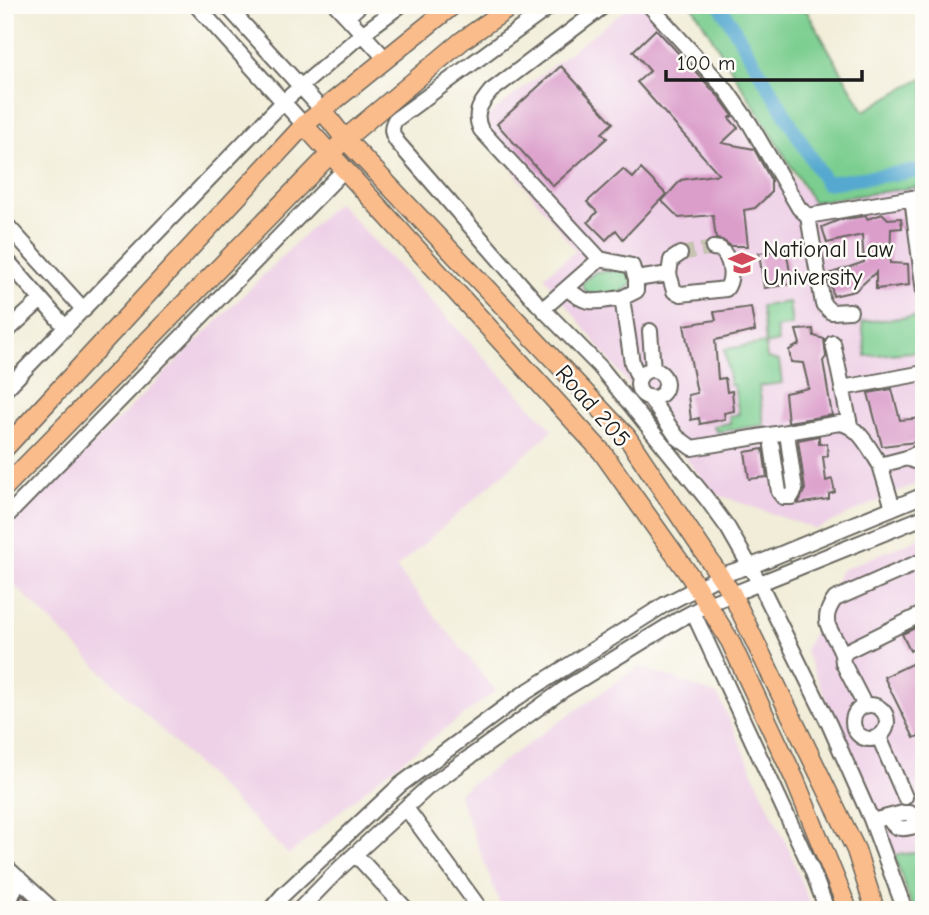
<svg xmlns="http://www.w3.org/2000/svg" width="929" height="915" viewBox="0 0 929 915" font-family="'Comic Neue',sans-serif">
<style>
.built{fill:#eed0e7}
.green{fill:#7cce90;stroke:#4c7556;stroke-width:2}
.lines{fill:none;stroke-linecap:round;stroke-linejoin:round}
.canal{stroke:#54a8d0;stroke-width:14}
.building{fill:#db9ecb}
.minor-tunnel{stroke:#c6c3b2;stroke-width:14;stroke-dasharray:14 7;stroke-linecap:butt}
.minor-casing{stroke:#67655e;stroke-width:18}
.major-casing{stroke:#67655e;stroke-width:21}
.minor{stroke:#fff;stroke-width:14}
.major{stroke:#fabc8b;stroke-width:18}
.labels{text-anchor:middle;dominant-baseline:central;stroke-width:5;stroke-linejoin:round;paint-order:stroke}
.poi-label{font-size:24px;fill:#1c1c1c;stroke:#fdfcf7;text-anchor:start}
.street-label{font-size:24px;fill:#1c1c1c;stroke:#fdfcf7}
</style>
<rect width="100%" height="100%" fill="#fdfcf7"/>
<filter id="ink" filterUnits="userSpaceOnUse"><feTurbulence type="fractalNoise" baseFrequency=".0143" numOctaves="2"/><feDisplacementMap in="SourceGraphic" scale="14" xChannelSelector="R" yChannelSelector="G"/><feConvolveMatrix kernelMatrix="1 2 1 2 8 2 1 2 1" color-interpolation-filters="sRGB"/></filter>
<filter id="wash" filterUnits="userSpaceOnUse"><feTurbulence type="fractalNoise" baseFrequency=".00686" numOctaves="4" result="noise"/><feDisplacementMap in="SourceGraphic" scale="28" xChannelSelector="R" yChannelSelector="G"/><feGaussianBlur stdDeviation="1.57" result="paint"/><feColorMatrix in="noise" values="0 0 0 0 0 0 0 0 0 0 0 0 0 0 0 0 0 1.4 0 .05"/><feComposite in="paint" operator="in"/></filter>
<g filter="url(#wash)">
<rect width="100%" height="100%" fill="#f1edd8"/>
<path class="built" d="M631,5H660L813,202L924,186V480L816,529L713,493L544,276L576,251L477,124Z
M337,202L553,430L396,568L496,691L378,779L289,855L5,576V532Z
M924,536V852L894,855L805,651L841,570Z
M639,666L718,695L793,859L812,910H502L458,793Z"/>
<path class="green" d="M692,5H803L864,111L924,77V186L813,202Z
M623,270L631,274L633,283C621,296 601,300 585,291L582,283L595,272Z
M789,302L792,325L776,328L778,342L765,345L767,358L779,361L782,383L759,386L764,425L717,432L713,426L730,423L729,416L739,414L734,386L730,385L725,349L766,343L761,306Z
M922,316L924,351L866,356L862,322Z
M924,852V910H913L894,855Z"/>
<g class="lines">
<path class="canal" d="M720,5L826,183L924,170"/>
</g>
<g id="blocks">
<path class="building" d="M656,29L719,97L733,116L729,118L738,128L722,143L754,149L771,180V193L755,208L744,210L748,246H731L722,240L716,239L713,215L679,218L662,201L681,180L719,174L637,82L650,71L633,51Z
M561,66L613,123L602,133L607,138L553,186L497,124Z
M623,169L633,178L641,169L666,194L623,239L616,230L606,240L588,222L597,212L587,202Z
M883,214L888,219L901,218L902,228L891,229L890,263L908,264L909,285L876,289V272L855,291L833,296L829,274L864,262L862,235L827,243L822,227L839,220L866,216L867,219Z
M786,249L792,284L764,288L759,253Z
M751,307L755,331L715,340L718,379L725,378L727,392L732,391L734,411L724,413L725,419L700,424L699,418L691,420L688,395L697,393L684,325L716,320L714,312Z
M813,329L814,336L824,339L826,357L823,361L832,415L788,422L785,393L809,388L803,363L791,362L789,350L800,344L796,330Z
M892,389L900,420L924,418V441L882,446L868,393Z
M819,436V444H827L828,456L823,457L826,481L832,479L835,492L829,494V499L798,504L805,489L798,440Z
M763,449L767,477L749,479L745,452Z
M924,624V644L910,651L902,634Z
M924,658V734L914,738L884,677Z
M22,895L38,909L37,910H16Z"/>
</g>
</g>
<g filter="url(#ink)">
<use href="#blocks" fill-opacity="0" stroke="#67655e" stroke-width="2"/>
<g class="lines">
<path class="minor-tunnel" d="M680,254L713,248"/>
<defs>
<path id="minor" d="M196,5L304,125
M226,5L322,110
M336,5L385,58
M552,5L395,120C390,129 392,135 398,143L537,303L600,367L706,498L728,528L760,584L829,724L871,819L905,910
M649,5L727,91L750,124L799,208L808,216L924,196
M347,17L360,5
M912,198L924,292
M808,216L823,304L831,312L850,311
M5,223L84,310
M5,258L66,328
M600,259L632,266L636,279
M669,274L671,260L680,254
M568,289C588,307 596,301 622,298L632,363L639,379
M622,298L636,291V279L669,274L674,291L681,294L726,289C734,278 731,258 720,249L713,248
M543,309L600,259L481,130C473,114 480,104 491,91L605,5
M650,331L653,370
M5,333L41,300
M833,343L850,425
M638 384a14 14 0 1 1 28 0a14 14 0 1 1-28 0Z
M842,388L924,373
M5,390L283,102L362,34L401,5
M649,397L677,437L692,448L840,423C860,427 869,448 880,465
M772,446L779,492L783,497H791L795,490L787,433
M907,458L924,465
M893,508L880,465L907,458L924,450
M5,518L345,169
M693,612L812,870L827,910
M843,656L847,651L924,613
M853 722a17 17 0 1 1 34 0a17 17 0 1 1-34 0Z
M865,706L843,663C843,636 813,628 835,599L924,560
M879,737L905,797
M406,808L481,910
M889,818C895,832 907,829 920,824
M872,821L903,813H910L920,824H924
M355,854L407,910
M5,866L53,910
M6,910L19,878
M270,910L283,895L400,785L520,696L664,605L722,575L759,563L924,495
M299,910L340,868L427,788L563,690L678,620L708,604L924,517"/>
<path id="major" d="M322,110L345,139L627,437L732,594L856,850L875,910
M304,125L602,452L690,576L730,641L795,780L848,910
M5,448L304,125L453,5
M5,487L345,139L463,40L513,5"/>
</defs>
<use href="#minor" class="minor-casing"/>
<use href="#major" class="major-casing"/>
<use href="#minor" class="minor"/>
<use href="#major" class="major"/>
</g>
</g>
<defs>
<symbol id="university-bare" viewBox="-9 -9 18 18"><path d="M0-5L7-2L0 1L-7-2ZM-4 1L0 2.5L4 1V4Q0 6-4 4Z" fill="#d1495b" stroke="#fdfcf7" stroke-width="2.5" paint-order="stroke"/></symbol>
</defs>
<g fill-rule="evenodd">
<use href="#university-bare" x="723" y="244" width="38" height="38"/>
</g>
<g class="labels">
<g class="poi-label">
<text x="763" y="249">National Law<tspan x="763" dy="28">University</tspan></text>
</g>
<g class="street-label">
<text transform="translate(593 406) rotate(49)">Road 205</text>
</g>
</g>
<rect width="929" height="915" fill="none" stroke="#fdfcf7" stroke-width="28"/>
<path d="M666 70v10h196v-10" fill="none" stroke="#1c1c1c" stroke-width="3.5"/>
<text x="677" y="70" font-size="21" fill="#1c1c1c" stroke="#fdfcf7" stroke-width="5" paint-order="stroke">100 m</text>
</svg>
